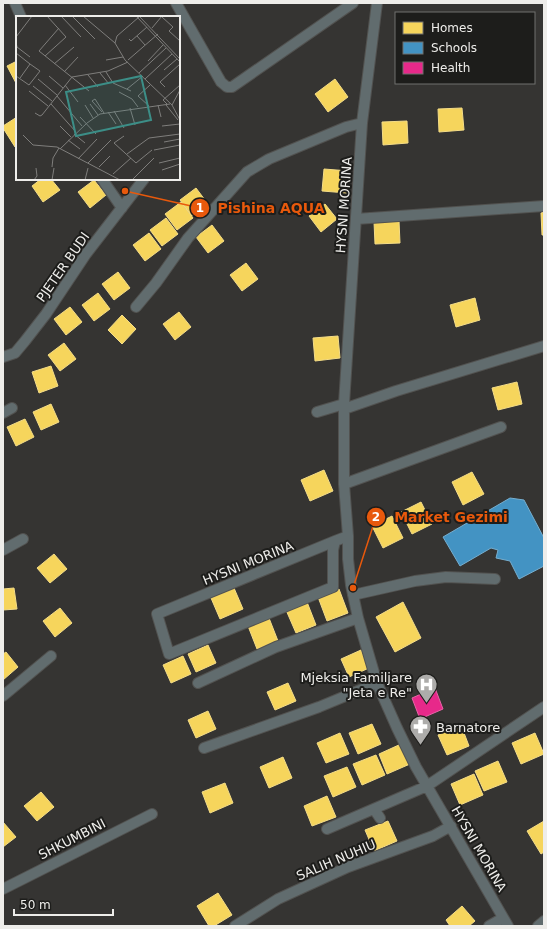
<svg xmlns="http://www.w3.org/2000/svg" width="547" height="929" viewBox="0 0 547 929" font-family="'DejaVu Sans',sans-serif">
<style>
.homes{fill:#f6d55c;stroke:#f4dc87}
.schools{fill:#4393c3;stroke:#76aecf}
.health{fill:#e7298a;stroke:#e964a7}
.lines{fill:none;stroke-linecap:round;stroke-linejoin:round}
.minor-casing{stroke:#525250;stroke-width:12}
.minor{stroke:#616c6e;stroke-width:10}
.labels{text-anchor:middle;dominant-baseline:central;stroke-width:4;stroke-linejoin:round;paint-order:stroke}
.street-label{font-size:13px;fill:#eeedea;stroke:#1d1d1b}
.poi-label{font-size:13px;fill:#eeedea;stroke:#1d1d1b;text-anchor:end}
.inset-road{fill:none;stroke:#7f7e7c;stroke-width:1}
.view{fill:#3c8e87;fill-opacity:0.15;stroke:#3c8e87;stroke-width:2}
.inset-edge{fill:none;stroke:#eeedea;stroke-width:2}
.leader{fill:none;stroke:#e8590c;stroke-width:1.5}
.callout-dot{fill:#e8590c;stroke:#1d1d1b;stroke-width:1.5}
.mark-label{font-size:12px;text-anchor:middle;font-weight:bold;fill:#fff}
.callout-label{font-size:14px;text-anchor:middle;font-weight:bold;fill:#e8590c;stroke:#1d1d1b;stroke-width:4;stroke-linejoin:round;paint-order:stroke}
</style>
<rect width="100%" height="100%" fill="#353432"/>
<path class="homes" d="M17,61V85L7,66Z
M335,79L348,97L328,112L315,94Z
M462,108L464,130L439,132L438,109Z
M17,117V145L15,147L3,128V126Z
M407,121L408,143L383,145L382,122Z
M324,169L349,171L347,193L322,191Z
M41,179H51L60,190L43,202L32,186Z
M94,180L106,195L90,208L78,192Z
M196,188L208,204L192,216L180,200Z
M181,202L193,218L177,230L165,214Z
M325,204L337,219L321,232L309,216Z
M544,212V235H542L541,213Z
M166,218L178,234L162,246L150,230Z
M399,221L400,243L375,244L374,222Z
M212,225L224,241L208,253L196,237Z
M149,233L161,249L145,261L133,245Z
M246,263L258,279L242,291L230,275Z
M118,272L130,288L114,300L102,284Z
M98,293L110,309L94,321L82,305Z
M475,298L480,320L456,327L450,305Z
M70,307L82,322L66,335L54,319Z
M179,312L191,327L175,340L163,324Z
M122,315L136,329L122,344L108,330Z
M338,336L340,358L315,361L313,338Z
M64,343L76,359L60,371L48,355Z
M51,366L58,386L39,393L32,372Z
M517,382L522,404L498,410L492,388Z
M51,404L59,422L41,430L33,412Z
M25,419L34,437L16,446L7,427Z
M324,470L333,491L310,501L301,480Z
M472,472L484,494L463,505L452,482Z
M421,502L432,524L412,534L401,512Z
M392,516L403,538L383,548L372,526Z
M54,554L67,569L50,583L37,568Z
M14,588L17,609L3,610V589Z
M234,588L243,609L220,619L211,598Z
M339,589L348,613L327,621L318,597Z
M307,602L316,625L296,633L286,610Z
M403,602L421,638L395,652L376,617Z
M60,608L72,623L55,637L43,621Z
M269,618L278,641L257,649L248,626Z
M208,645L216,663L196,672L188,654Z
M361,650L369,668L349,677L341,659Z
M6,652L18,667L3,680V654Z
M183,656L191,674L171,683L163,665Z
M288,683L296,701L275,710L267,692Z
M208,711L216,729L196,738L188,720Z
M372,724L381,744L358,754L349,733Z
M461,725L469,746L447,755L438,735Z
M340,733L349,754L326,763L317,743Z
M535,733L544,754L521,764L512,743Z
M401,744L410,764L387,774L379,754Z
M376,755L385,775L362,785L353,764Z
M283,757L292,778L269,788L260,767Z
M498,761L507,782L484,791L475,771Z
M347,767L356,787L333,797L324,776Z
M474,774L483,795L460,805L451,784Z
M225,783L233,803L210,813L202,792Z
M41,792L54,807L37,821L24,806Z
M327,796L336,817L312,826L304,806Z
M388,821L397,841L374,851L365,830Z
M544,821V852L541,854L527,831Z
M3,822L16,837L3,847Z
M218,893L232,915L214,926H209L197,906Z
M462,906L475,921L469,926H450L446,920Z"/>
<path class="schools" d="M510,498L524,500L544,538V566L519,579L510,561L496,558L498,550L491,548L460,566L443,537Z"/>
<path class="health" d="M435,688L443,709L420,719L412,698Z"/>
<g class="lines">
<defs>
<path id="minor" d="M15,3L21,17
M176,3L221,82L227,87H232L353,3
M377,3L362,123L344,404V484L348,536V559L351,585L358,618L377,683L397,728L416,767L508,926
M102,179L122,208
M356,219L544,206
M136,307L156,283L188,238L247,172L269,159L346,127L362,123
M3,357L15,353L25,341L46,314L86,254L144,179
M344,409L396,391L544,346
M317,412L344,404
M3,413L12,408
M344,484L501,427
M335,541L333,550V587L169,654L157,614L335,541L348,536
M3,550L23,539
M353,595L415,581L446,577L495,579
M198,683L276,647L358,618
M3,696L51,656
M204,748L319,707L377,683
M374,809L380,818
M327,829L427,786L544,707
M3,889L152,814
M235,926L278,899L348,867L433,836L451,826
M489,926L503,918
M538,926L544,921"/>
</defs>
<use href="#minor" class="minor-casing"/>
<use href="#minor" class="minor"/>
</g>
<defs>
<symbol id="hospital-pin" viewBox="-11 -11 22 30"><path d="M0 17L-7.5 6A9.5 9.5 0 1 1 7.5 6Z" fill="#adacaa" stroke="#1d1d1b"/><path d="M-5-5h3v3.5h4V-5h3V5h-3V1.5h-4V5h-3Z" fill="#fff"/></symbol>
<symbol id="pharmacy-pin" viewBox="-11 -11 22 30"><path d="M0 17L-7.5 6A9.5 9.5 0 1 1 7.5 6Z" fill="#adacaa" stroke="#1d1d1b"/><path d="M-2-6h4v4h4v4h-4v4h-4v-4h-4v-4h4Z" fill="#fff"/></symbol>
</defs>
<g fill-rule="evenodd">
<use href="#hospital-pin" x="414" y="672" width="25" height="34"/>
<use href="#pharmacy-pin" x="408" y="714" width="25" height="34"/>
</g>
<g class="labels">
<g class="street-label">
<text transform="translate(344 205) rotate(-86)">HYSNI MORINA</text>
<text transform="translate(63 267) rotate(-55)">PJETER BUDI</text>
<text transform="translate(248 563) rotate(-22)">HYSNI MORINA</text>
<text transform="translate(72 839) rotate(-27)">SHKUMBINI</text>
<text transform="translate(479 849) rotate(60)">HYSNI MORINA</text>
<text transform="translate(336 860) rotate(-23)">SALIH NUHIU</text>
</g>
<g class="poi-label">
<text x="412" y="677">Mjeksia Familjare<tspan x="412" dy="15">"Jeta e Re"</tspan></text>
<text x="436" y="727" text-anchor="start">Barnatore</text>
</g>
</g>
<g transform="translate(16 16)">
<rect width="164" height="164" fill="#353432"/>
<path class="inset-road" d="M45,0L65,21M56,0L79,23M67,0L99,27L109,44L156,89L164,104M120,0L164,46M123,0L164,43M146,1L157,11L153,15L164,25M43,12L23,35L73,75M136,12L146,0M121,20L129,29M0,21L16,0M113,23L115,25L131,11M0,26L1,31L14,41M99,27L101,20L123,1M0,37L14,48M29,40L50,21L31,0M90,44L107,41M112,44L142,18M132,45L147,29M38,48L58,31M148,54L161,43M48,56L62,41M90,56L97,67L115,75M84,57L93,68M123,57L150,32M72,59L82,71M0,60L13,69L24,55L14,48L4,62M33,60L47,72M56,61L92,55L112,46M22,63L41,79M129,63L156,38M49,69L62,86M17,70L36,85M149,71L144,66L164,48M111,73L127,60M13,75L32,90M103,76L116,83L122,91M41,80L66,110M35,88L60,116M74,88L82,99M151,88L147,84L164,69M69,89L77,102M142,89L145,101M150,89L162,104M156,89L164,74M133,90L122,80L134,69M114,92L119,109M98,95L108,112M86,96L76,85L79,83L88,97M92,96L100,108M19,97L24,100L26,99L56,61M64,101L80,118M44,110L55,121M146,110L164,108M58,118L69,127M7,119L17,129L41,131L104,164M108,120L98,127L120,147L136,134M52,124L64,133M148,126L164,123M44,133L71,107L84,98L154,88M138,134L164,129M111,138L133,122L164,118M62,143L81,123M72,147L95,124M143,147L164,142M36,151L37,142L43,132M83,151L94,140M146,154L164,148M97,158L115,142M18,164L21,160L20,152M36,164L38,152M69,164L72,152M116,164L138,142"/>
<path class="view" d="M125,60L135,104L60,120L50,76Z"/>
<rect width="164" height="164" class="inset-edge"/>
</g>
<path class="leader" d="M125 191L200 208M353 588L376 517"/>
<g class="callout-dot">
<circle cx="125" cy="191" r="4"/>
<circle cx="353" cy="588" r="4"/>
<circle cx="200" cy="208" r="10"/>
<circle cx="376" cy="517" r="10"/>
</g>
<g class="mark-label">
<text x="200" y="212">1</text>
<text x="376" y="521">2</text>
</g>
<g class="callout-label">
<text x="271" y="213">Pishina AQUA</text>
<text x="451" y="522">Market Gezimi</text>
</g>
<rect width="547" height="929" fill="none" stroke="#eeedea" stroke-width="8"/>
<rect x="395" y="12" width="140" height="72" fill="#1d1d1b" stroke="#71706e"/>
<rect x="403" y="22" width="20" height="12" fill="#f6d55c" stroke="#71706e"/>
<text x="431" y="32" font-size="12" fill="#eeedea">Homes</text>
<rect x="403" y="42" width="20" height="12" fill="#4393c3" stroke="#71706e"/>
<text x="431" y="52" font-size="12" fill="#eeedea">Schools</text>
<rect x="403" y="62" width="20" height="12" fill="#e7298a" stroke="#71706e"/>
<text x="431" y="72" font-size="12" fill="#eeedea">Health</text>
<path d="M14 909v6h99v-6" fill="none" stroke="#eeedea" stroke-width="2"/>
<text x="20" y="909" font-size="12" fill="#eeedea" stroke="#1d1d1b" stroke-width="3" paint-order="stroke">50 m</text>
</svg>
